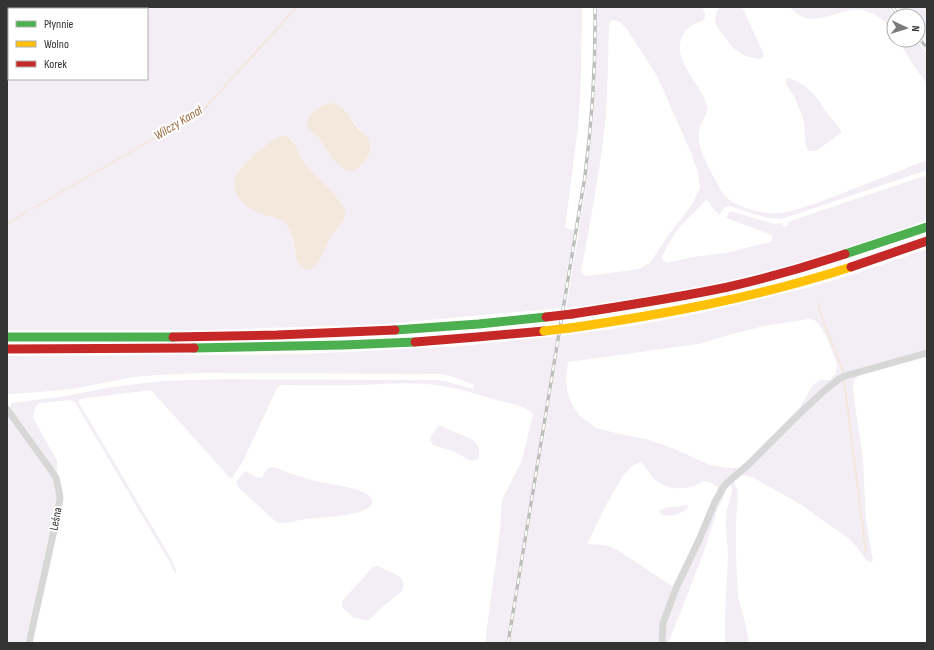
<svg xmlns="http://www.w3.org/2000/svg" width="934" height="650" viewBox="0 0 934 650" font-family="'Sofia Sans Condensed',sans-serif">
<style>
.green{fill:#f3eef6;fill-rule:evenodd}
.water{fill:#f4e7dc}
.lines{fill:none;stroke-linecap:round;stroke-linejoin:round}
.stream{stroke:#f4e7dc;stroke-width:2}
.street{stroke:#d7d7d7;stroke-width:7}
.fast{stroke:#4caf50;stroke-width:9}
.slow{stroke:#ffc107;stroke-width:9}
.jam{stroke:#c62828;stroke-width:9}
.rail-casing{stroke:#bebebe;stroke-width:3.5}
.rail{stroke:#fff;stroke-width:2;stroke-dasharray:6;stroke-linecap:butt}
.slow-bridge{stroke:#ffc107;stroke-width:9}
.jam-bridge{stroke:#c62828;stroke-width:9}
.labels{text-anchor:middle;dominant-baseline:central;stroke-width:4;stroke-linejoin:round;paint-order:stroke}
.street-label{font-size:12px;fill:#333;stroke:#fff}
.water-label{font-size:13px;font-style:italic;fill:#99673c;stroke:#fff}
</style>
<rect width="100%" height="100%" fill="#fff"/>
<path class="green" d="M7,7H582L581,82L578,128L565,228L574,230L561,308L384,324L210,330H7ZM9,9H147V79H9ZM325,105L344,109C348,114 352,121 357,126C361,131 366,135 369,141C375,153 364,163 355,170H346L336,162L328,153L319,138L314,132L308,119L312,114ZM279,137L292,140L304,163L326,185L342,203L343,220L329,239L322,256L295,255C294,246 293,234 288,226C282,217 264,215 255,210C246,205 243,202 238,193C237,191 235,190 234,188C230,173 268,143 279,137Z
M597,7H702C703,9 706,13 705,16C705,22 695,23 691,26C685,30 681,37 680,44C677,59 694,79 701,92C704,97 706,103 708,109C705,117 700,124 699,133C696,149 716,180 723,194C734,207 763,215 780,213C786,213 792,210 798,209C811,205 825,200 838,195C868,183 897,172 927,160V170L782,219L768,218L729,206C723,207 722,210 720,215L715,211L709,202L706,200L681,226L673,236L662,256V259L667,263L693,257L726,253L770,242L772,240V235L726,218L730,211L775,224L781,223L784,226H787L788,222L811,214L927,175V220C885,235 843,250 800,262C724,284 644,298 566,308C576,248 587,189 592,129C596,89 597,48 597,7ZM614,20L620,22L627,29L657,76L692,155L698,173L700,188L691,206L667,237L650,263L639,269L588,276L584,275L581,271C591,219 601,166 606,114C608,84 608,55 609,25L610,21Z
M721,7H742L762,50L764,57L759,59L745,56L733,48L716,25L715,19L717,11Z
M790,7H888L896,16H894V34C886,20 870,8 853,10C832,12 808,30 790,7Z
M897,7H927V42L918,32V16H904Z
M898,40H916L927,53V84L914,66Z
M787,78C798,80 809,88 816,97C820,101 822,106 825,110C830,117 836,123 841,130V133L816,151H809L806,146L804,124L803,118L794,96L786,84V80Z
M927,249V351L852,372L797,412L813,385L820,380H830L836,373L837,364L827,338L819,324L814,320L809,319L764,326L729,335L698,344L568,362L566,378L568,395L573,406L579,415L596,428L620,434L646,439L670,447L710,465L729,468H738L745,465L719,488C715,485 710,481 705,481C702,481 699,484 696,485C688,489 677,489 668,487C664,485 658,482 654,479C649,474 647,467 640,462L632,466L623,476L606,505L587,544L602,545L612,547L622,553L675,588L659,643H510L561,336C633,327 703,314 773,296C796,291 818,285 841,278C870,269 898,259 927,249Z
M557,336L506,643H485L500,530L501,508L502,500L522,460L533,414C524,405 508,403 496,400C473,393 449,385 425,384C402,382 380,385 357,385C332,386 306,385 281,385L277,388L243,461L232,478L229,477L151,390L79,399V403L172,560L176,570V575L170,563L75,402L70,400L39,403L35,408L33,418L57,460V472L11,408V404L12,403L66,396L112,387L163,381L226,379L434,380L445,381L473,389L474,385L454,377L441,374L201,373L159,375L134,377L72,389L41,392L7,394V356L209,355L300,354L369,351L461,346Z
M860,374L854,380L853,391L863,460L866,521L872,556L873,560L872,562L867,561L856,546L848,538L800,504L761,482L752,477L742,475L780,436L832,386L848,378Z
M7,415L47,468C53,479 56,488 57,501L25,643H7Z
M439,425C445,428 451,431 457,433C461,435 465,436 469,438C477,441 482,451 478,459L472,461L467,459L455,452L433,445L430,441L431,436Z
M272,467C287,471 301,478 316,481C327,485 369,487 372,500C377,516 316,518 306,519C298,520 283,525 276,522L239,488L236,482L245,471C251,473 255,478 262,478C265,473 265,468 272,467Z
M734,482L738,491L736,524V553L738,597L745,622L749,643H725V615L728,557L726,522L727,509L732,492V487L730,485Z
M727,489L718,508L701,560L669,641L667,643H664L665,628L682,582L722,494Z
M684,505H687L688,506V508C681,514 668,519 660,513V510C664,509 667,507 670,507C676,506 678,508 684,505Z
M377,566C381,567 385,570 389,571C400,576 406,578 402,591L380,609L369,620H364L353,617L342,607V603L343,600L371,569L373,567Z"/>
<path class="water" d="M331,103C335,104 339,105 342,108C348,112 351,119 355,125C360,131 369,136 370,144C372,151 369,156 365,161C361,165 356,171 350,171C337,169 325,148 319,138C316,134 308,130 307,124C307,113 322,105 331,103Z
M284,136C295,138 298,154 304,162C305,164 308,167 310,169C318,178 348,203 345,216C344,221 338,227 335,231C331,236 328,241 326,247C323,254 316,270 307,269C295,269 295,247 293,239C292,235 290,231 288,227C284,219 273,217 265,215C257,212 247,208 241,201C235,195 232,185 236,176C241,166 268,141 279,137C280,136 283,136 284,136Z"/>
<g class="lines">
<path class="stream" d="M34,208L204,109L297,7
M7,224L26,212
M818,303C823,327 836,348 843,372
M844,379L866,552"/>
<path class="street" d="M7,409L51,470L56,478L59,491L60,499L55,526L29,643
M662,643L663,623L677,586L699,540L714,504L722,489L727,483L748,465L799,414L825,390L839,379L845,376L927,353"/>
<path class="fast" d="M845,254L927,227
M395,330L479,324L546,317
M7,337H173
M194,348L343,345L415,342"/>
<path class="slow" d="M570,328C666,314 758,297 851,267"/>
<path class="jam" d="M851,267L927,241
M572,314C624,306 676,298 728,287C767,278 806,267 845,254
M173,337L277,335L395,330
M415,342L477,337L544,331
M7,349L194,348"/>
<defs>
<path id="rail" d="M892,7L900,16
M918,37L927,48
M508,643L585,176C592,120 596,64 595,7"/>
</defs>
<use href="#rail" class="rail-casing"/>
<use href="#rail" class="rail"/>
<path class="slow-bridge" d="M544,331L570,328"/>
<path class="jam-bridge" d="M546,317L572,314"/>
</g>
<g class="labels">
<g class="street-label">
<text transform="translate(56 519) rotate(-79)">Leśna</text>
</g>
<g class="water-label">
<text transform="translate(178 123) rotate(-31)">Wilczy Kanał</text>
</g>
</g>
<rect width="934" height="650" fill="none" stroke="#333333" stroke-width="16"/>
<rect x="8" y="8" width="140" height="72" fill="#ffffff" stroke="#adadad"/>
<rect x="16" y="21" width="20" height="6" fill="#4caf50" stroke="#adadad"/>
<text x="44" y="28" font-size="12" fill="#333333">Płynnie</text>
<rect x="16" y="41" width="20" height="6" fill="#ffc107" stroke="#adadad"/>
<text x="44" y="48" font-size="12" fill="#333333">Wolno</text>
<rect x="16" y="61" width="20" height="6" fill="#c62828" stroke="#adadad"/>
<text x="44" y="68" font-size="12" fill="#333333">Korek</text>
<g transform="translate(906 28) rotate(94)"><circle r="19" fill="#ffffff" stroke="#adadad"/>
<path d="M0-3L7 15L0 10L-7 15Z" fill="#7a7a7a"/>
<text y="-6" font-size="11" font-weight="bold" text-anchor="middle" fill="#333333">N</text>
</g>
</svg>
